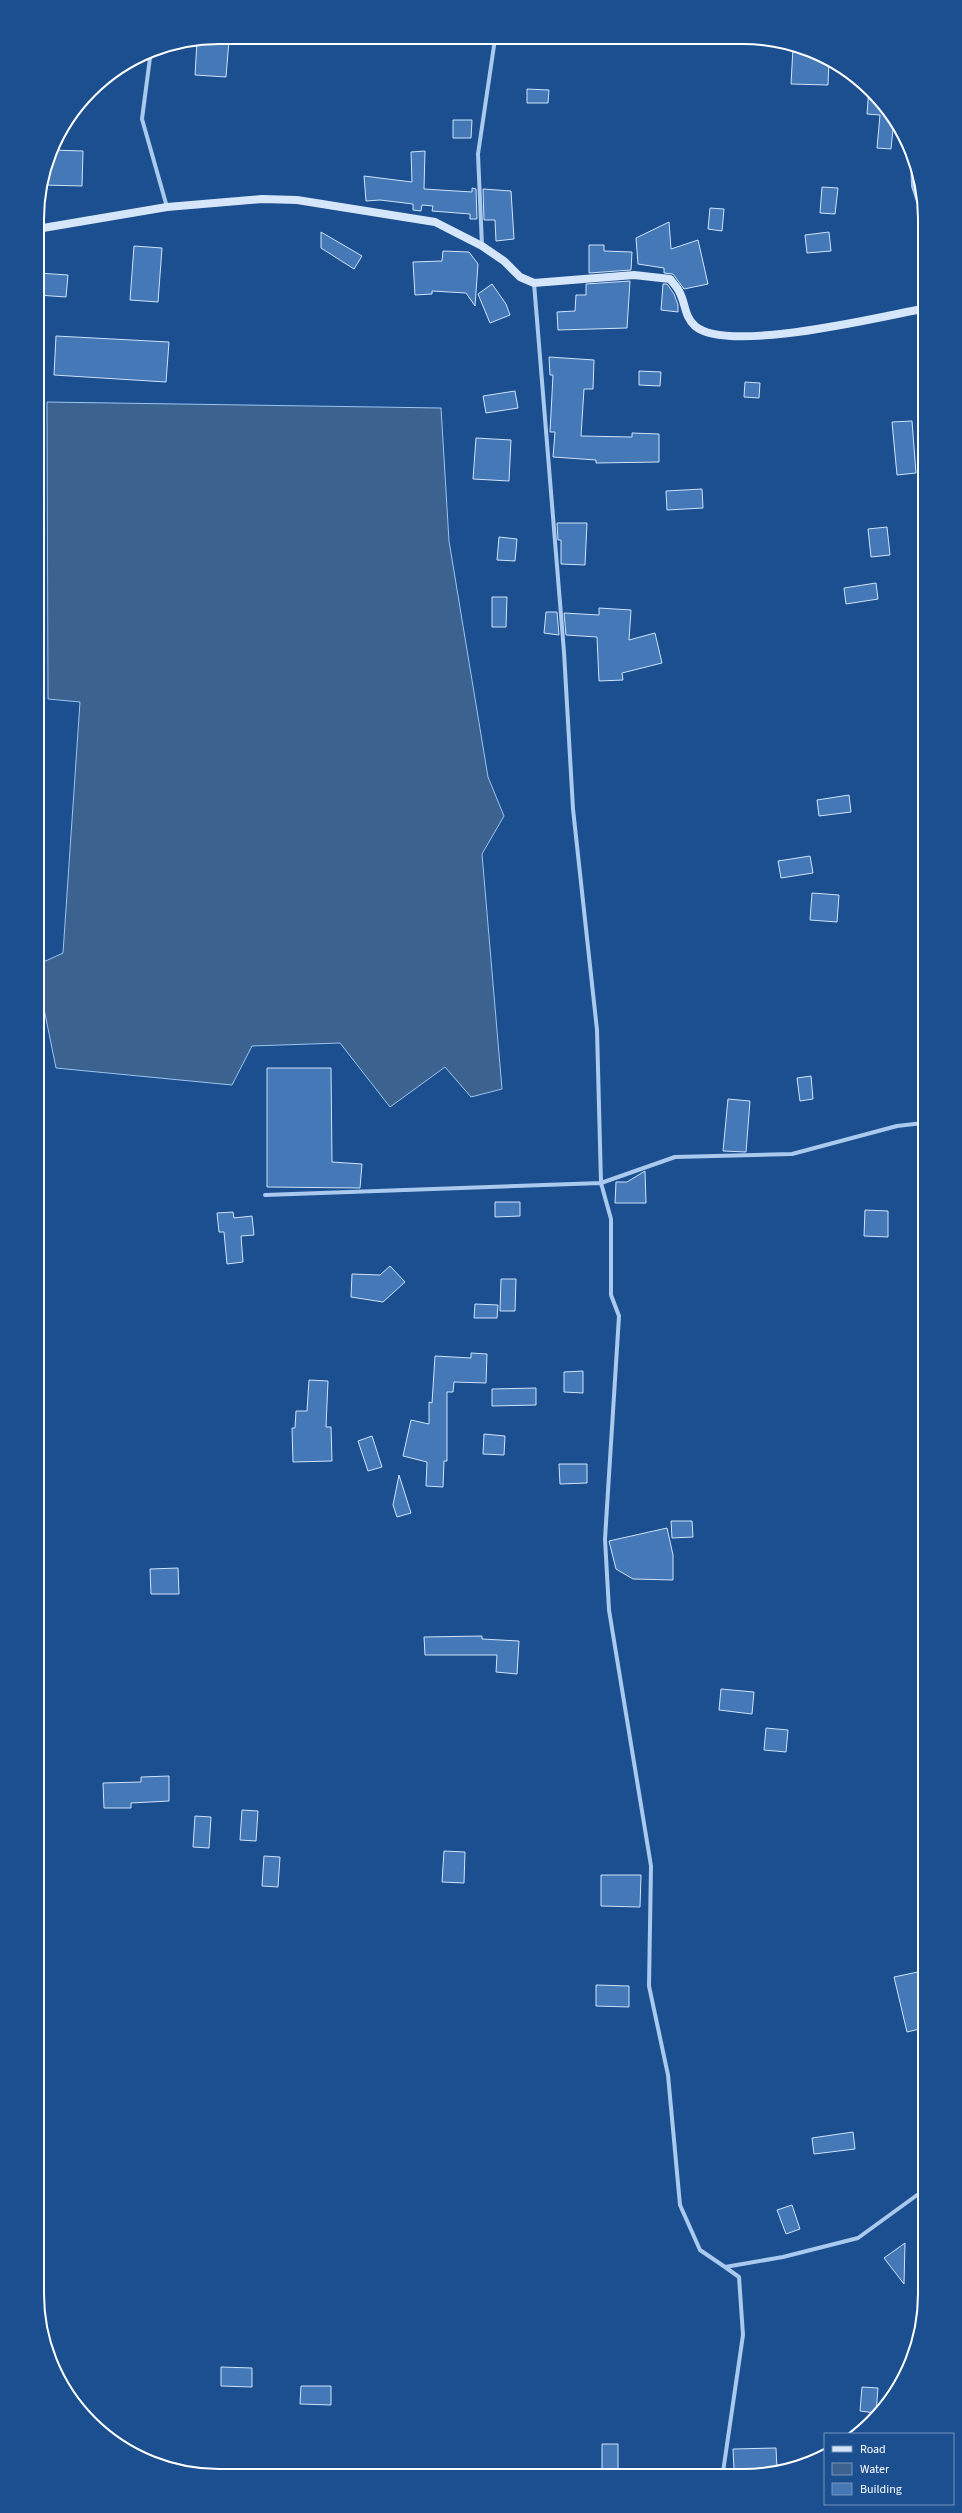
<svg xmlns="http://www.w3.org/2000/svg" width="962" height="2513" viewBox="0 0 962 2513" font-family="'Source Sans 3',sans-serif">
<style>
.water{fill:#3c6290;stroke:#9cc4f0}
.building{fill:#4478b7;stroke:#cfe3fa}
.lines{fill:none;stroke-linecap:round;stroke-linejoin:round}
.street{stroke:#a9c9ee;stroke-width:4}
.secondary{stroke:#d6e6fa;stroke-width:8}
.rim{fill:none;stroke:#fff;stroke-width:2}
</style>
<rect width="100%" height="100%" fill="#1b4f8f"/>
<path class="water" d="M47,402L441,408L449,541L488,777L504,816L482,854L502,1089L471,1097L445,1067L390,1107L340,1043L252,1046L232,1085L56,1068L39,984V964L63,953L80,702L48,699Z"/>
<path class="building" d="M210,39L229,40L226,77L195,75L197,41Z
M793,48L801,49L829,59L828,85L791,84Z
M869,88L894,119L891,149L877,148L880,115L867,114Z
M527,89L549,90L548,103H527Z
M453,120H472L471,138H453Z
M53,150L83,151L82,186L43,185Z
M425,151L424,189L472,192V188L476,189L477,219H470V214L432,211L433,206L422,205L421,211L413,210V204L380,200L366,201L364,176L412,182L411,152Z
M822,187L838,188L835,214L820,213Z
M483,189L511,191L514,239L496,241L495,220H484Z
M710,208L724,209L722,231L708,229Z
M669,222L671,249L698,240L708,284L684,289L673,274L664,273V268L638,264L636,238Z
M321,232L362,256L354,269L321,248Z
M829,232L831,251L807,253L805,235Z
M589,245H604V251L632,252L631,270L589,273Z
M134,246L162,248L158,302L130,300Z
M443,251L469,252L478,264L475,306L466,293L432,291V294L415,295L413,262L442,261Z
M38,273L68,275L66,297L38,295Z
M630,281L627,328L558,330L557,312L575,311L576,295H586V284Z
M492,284L506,304L510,315L490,323L478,294Z
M663,284H667L674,294L678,305V312L661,310Z
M56,336L169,342L166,382L54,375Z
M549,357L594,360L593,389H584L581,436L632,437V433L659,434V462L596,463V460L553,457L555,432H550L553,375H550Z
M639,371L661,372L660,386L639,385Z
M745,382L760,383L759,398L744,397Z
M515,391L518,408L486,413L483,396Z
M912,421L916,473L897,475L892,422Z
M476,438L511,440L509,481L473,479Z
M702,489L703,508L667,510L666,491Z
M557,523H587L585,565L561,564V540H558Z
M887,527L890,555L871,557L868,529Z
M499,537L517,539L515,561L497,560Z
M876,583L878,599L846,604L844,588Z
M492,597H507L506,627H492Z
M599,608L631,610L629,640L655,633L662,663L622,673L623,680L599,681L597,637L566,635L564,613L599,615Z
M546,612H557L559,635L544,633Z
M849,795L851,812L819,816L817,800Z
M810,856L813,873L781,878L778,861Z
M812,893L839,895L837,922L810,920Z
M267,1068H331L332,1162L362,1164L360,1188L267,1187Z
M811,1076L813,1099L800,1101L797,1078Z
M728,1099L750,1101L746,1152L723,1151Z
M645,1171L646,1203H615L616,1182H627Z
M495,1202H520V1216L495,1217Z
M865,1210L888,1211V1237L864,1236Z
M233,1212L234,1218L252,1216L254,1235L241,1236L243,1262L227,1264L224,1232H219L217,1213Z
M390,1266L405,1282L383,1302L351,1297L352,1274L380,1275Z
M501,1279H516L515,1311H500Z
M475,1304L498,1305L497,1318H474Z
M471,1353L487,1354L486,1383L454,1382L453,1392H447V1461H444L443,1487L426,1486L427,1462L403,1456L411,1420L429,1424V1402L432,1403L435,1356L471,1358Z
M583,1371V1393L564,1392V1372Z
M309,1380L328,1381L326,1427H331L332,1461L293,1462L292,1428H295L296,1411H307Z
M536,1388V1405L492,1406V1389Z
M484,1434L505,1436L504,1455L483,1454Z
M372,1436L382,1467L368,1471L358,1441Z
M559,1464H587V1483L560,1484Z
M399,1475L411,1513L397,1517L393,1505Z
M671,1521H692L693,1537L672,1538Z
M667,1528L673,1555V1580L633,1579L616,1569L609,1541Z
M178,1568L179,1594H151L150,1569Z
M482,1636V1639L519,1641L517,1674L496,1672L497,1655H425L424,1637Z
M721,1689L754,1692L752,1714L719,1710Z
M766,1728L788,1730L786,1752L764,1750Z
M169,1776V1801L131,1803V1808H104L103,1783L141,1782V1777Z
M242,1810L258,1811L256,1841L240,1840Z
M195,1816L211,1817L209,1848L193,1847Z
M444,1851L465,1852L464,1883L442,1882Z
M264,1856L280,1857L278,1887L262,1886Z
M601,1875H641L640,1907L601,1906Z
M918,1972L924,2000V2028L907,2032L894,1977Z
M596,1985L629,1986V2007L596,2006Z
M853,2132L855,2149L814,2154L812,2138Z
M792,2205L800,2229L786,2234L777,2210Z
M905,2243L904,2284L884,2258Z
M221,2367L252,2368V2387L221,2386Z
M301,2386H331V2405L300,2404Z
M862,2387L878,2388L876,2413L860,2411Z
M602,2444H618V2472H602Z
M776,2448L777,2469L734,2470L733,2449Z"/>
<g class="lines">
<path class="street" d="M151,50L142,119L167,207
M912,159L913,186L921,210
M482,246L478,154L495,39
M923,1123L897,1126L792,1154L675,1157L601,1183L611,1219V1295L619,1316L605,1539L609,1610L651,1866L649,1986L668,2075L680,2205L700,2250L725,2267L783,2257L858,2238L924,2190
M265,1195L601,1183L597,1030L573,809L564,652L534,283
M723,2472L743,2335L739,2277L725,2267"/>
<path class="secondary" d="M37,229L167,207L262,199L297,200L435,222L482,246L504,261L520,277L534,283L634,275L670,279C673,283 677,287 679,291C686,304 684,316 695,326C727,354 879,317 922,309"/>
</g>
<path d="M0 0H962V2513H0ZM219 44H743A175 175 0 0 1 918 219V2294A175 175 0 0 1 743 2469H219A175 175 0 0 1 44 2294V219A175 175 0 0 1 219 44Z" fill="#1b4f8f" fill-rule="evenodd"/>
<path class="rim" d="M219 44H743A175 175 0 0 1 918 219V2294A175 175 0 0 1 743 2469H219A175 175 0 0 1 44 2294V219A175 175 0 0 1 219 44Z"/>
<rect x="824" y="2433" width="130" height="72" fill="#1b4f8f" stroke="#7695bc"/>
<rect x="832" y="2446" width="20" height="6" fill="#d6e6fa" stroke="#7695bc"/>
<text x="860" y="2453" font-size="12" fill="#ffffff">Road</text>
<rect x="832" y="2463" width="20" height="12" fill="#3c6290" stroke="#7695bc"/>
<text x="860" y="2473" font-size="12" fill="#ffffff">Water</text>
<rect x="832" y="2483" width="20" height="12" fill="#4478b7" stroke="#7695bc"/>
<text x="860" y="2493" font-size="12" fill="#ffffff">Building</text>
</svg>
